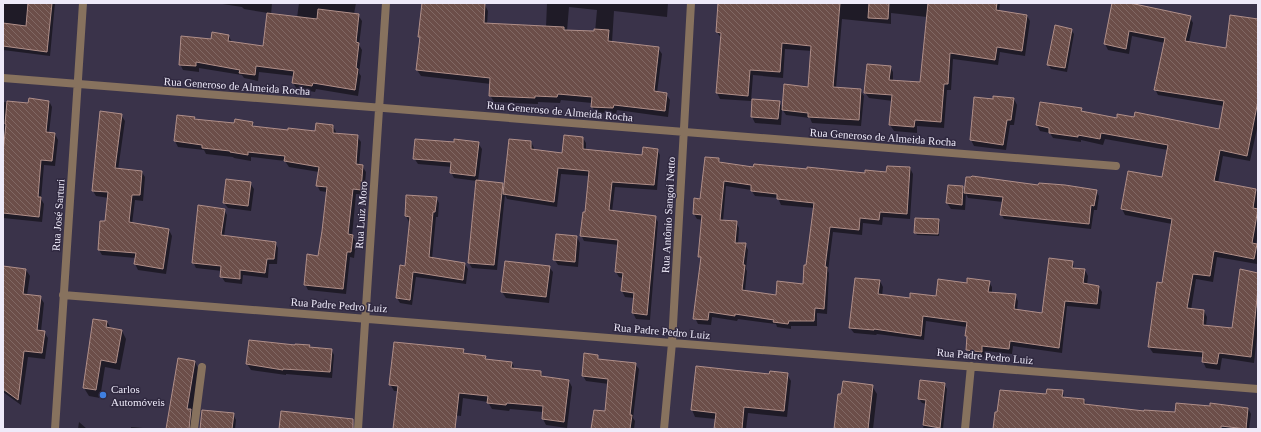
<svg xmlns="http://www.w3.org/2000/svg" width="1261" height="432" viewBox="0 0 1261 432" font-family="Georgia,serif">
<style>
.shadow{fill:#0007;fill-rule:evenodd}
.building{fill:url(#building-back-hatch);stroke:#b08f89;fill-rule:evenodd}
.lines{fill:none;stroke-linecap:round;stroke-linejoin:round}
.service{stroke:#87725e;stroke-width:8}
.minor{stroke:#87725e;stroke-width:8}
.shop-dot{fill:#3f7fe0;stroke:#302940;stroke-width:1.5}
.labels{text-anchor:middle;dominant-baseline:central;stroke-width:3;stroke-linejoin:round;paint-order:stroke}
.street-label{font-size:11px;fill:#eeeaf9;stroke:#302940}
.poi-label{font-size:11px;fill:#eeeaf9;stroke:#302940;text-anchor:start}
</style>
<defs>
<pattern id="building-back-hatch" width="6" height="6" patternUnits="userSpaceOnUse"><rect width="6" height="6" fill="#6c4e49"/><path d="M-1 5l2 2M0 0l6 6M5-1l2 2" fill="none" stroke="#816864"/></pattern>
</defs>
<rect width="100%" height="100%" fill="#3a334a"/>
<path class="shadow" d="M3,3H55L50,56L3,50Z
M216,3H272L271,15L297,18L299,3H356L354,14L358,15L362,21L359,45L362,50L359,73L361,76L358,96L316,89L315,92L297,89L293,83L294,76L259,72L258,81L244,78L242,75L199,68V72L183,70L180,64L212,40L228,35L232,42L264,47L268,13L244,9L242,7Z
M423,3H467L485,5L488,11L487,24L546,27L547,3H668L667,17L614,11L612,42L658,48L662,54L657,93L666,94L670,100L668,117L617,110L616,114L595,112L592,106V103L561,100L560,103L538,102V104L494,102L490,95L491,84L421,76L417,70ZM569,7L597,10L595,32L567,31Z
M719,3H1000L999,11L1027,16L1030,21L1025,56L1000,52L998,65L953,59L951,90H947L944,128L917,126V133L894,131L890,125L893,101L869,98L865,93L890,67L893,72V81L921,83L927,17L891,13V24L842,19L836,88L860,90L864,96L861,126L812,123L810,118L786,115L782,109L781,125L755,123L752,117L753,100L779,102L783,109L809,88L812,51L785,49L783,78L753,75L751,101L720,99L717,93L721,38L717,32Z
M1113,3H1127L1190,17L1193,23L1189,42L1226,49L1258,20V124L1250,161L1223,156L1218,183L1256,190L1258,194L1257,210L1258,211V233L1256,244L1258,247L1257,264L1217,257L1213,282L1196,279L1191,310L1204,311L1207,317L1206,326L1233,330L1258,274V326L1254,363L1222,358L1220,370L1206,368L1203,362V357L1153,353L1149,347L1158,284H1163L1172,224L1125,215L1122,209L1162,178L1168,150L1105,139L1103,145L1081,140V142L1053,138L1050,133L1040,131L1037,125L1041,103L1081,109L1083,112L1117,119L1220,130L1224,106L1158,95L1155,89L1165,43L1132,36L1129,54L1108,50L1105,44Z
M1071,30L1074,34L1067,72L1051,69L1048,64Z
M994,97L1014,99L1017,105L1014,125H1010L1006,150L974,146L971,140L994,100Z
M49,101L52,107L49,133L55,134L58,140L55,166L44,165L41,199L44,204L42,222L3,218V102L29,104Z
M121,115L125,121L118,170L141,171L145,177L143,201L135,200L132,224L169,230L172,236L166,274L138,270L135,264L136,258L102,255L99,250L106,223L109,198L96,196L93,191Z
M194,118L195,120L235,124L252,123L255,127L289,131L316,133L333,126L336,132V135L357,136L361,142L359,166H362L366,172L364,195L356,194L352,236L356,242L354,258L350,257L346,294L308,290L305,284L319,257L327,192L320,191L317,185L319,172L289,167L285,161L251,157V161L234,158L233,157L206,154L204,150L178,147L175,141Z
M583,138L586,143V150L643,156L657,150L660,155L657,190L615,187L612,212L655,217L658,222L650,320L636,319L633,313L634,298L625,297L622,291L623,278L619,277L616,272L619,245L584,241L581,235L586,213L589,176L561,174L557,207L507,199L505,195L497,270L472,268L469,263L477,181L454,178L451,172L452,167L418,164L414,158L455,143H478L482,149L478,181L502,184L505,188L531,142L534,148V151L563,154Z
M719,159L722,164L754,168L866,175L887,173L910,168L913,174L910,219L883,217L882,225L863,223L862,235L833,232L828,271L829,273L827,314L817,313V326H791V329L777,327L776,324L738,319L737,321L712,317L711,325L698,324L695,318L702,260L699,257L703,220L697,219L694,214ZM726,186L751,190L755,196L778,198L781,205L815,208L807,266L804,285L777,296L745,291L747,271L746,269L748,250L745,244H738L739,228L736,222L723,221Z
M250,183L254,189L251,211L228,208L224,203Z
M1039,186L1096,191L1099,196L1097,210H1094L1091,229L1004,219L1001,214L1003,202L968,198L966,194L965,210L951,209L947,203L962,187L965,191Z
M407,196L436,198L439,203L438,217H436L432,259L465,264L468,269L466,284L416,277L412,305L400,303L397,298L405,267L411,222H409L406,216Z
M224,210L227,215L224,237L275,243L278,248L277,264H269L268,278L243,275L242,284L225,282L221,276L222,271L196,268L193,262Z
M938,220L940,222L939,236L917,235L915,232Z
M577,237L580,243L578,267L558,265L554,259Z
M1072,262L1075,269L1085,270L1088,276L1087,285L1099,287L1102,292L1100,309L1067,306L1062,353L1013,346L1012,354L985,351L984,357L970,355L967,349L968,339L966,335L967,327L926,321L924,340L877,334L876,335L854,333L850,328L880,281L883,287L882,296L911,299L937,297L968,284L989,282L992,287V294L1015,295L1018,301L1017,311L1042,314Z
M3,267L26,270L30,276L27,295L40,297L44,303L41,331L44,332L48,338L45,359L28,357L21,405L3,392Z
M549,267L553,272L549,303L506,298L502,292Z
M94,320L107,322L111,329L122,331L126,339L120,370L105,367L100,398L89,396L84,388Z
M309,346L310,348L331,349L334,355L332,378L286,374V375L251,370L247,364Z
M463,350L465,354L485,356L487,360L512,363L515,369L541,372L544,378L569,381L572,387L567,428L546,425L543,419V412L510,409L509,411L492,409L488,402L463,398L461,416L445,414L443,429H393L394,426L398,391H394L390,384Z
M598,356L600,360L635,364L639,369L633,418L635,421L634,429H592L605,412L609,384L586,381L583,376Z
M195,362L199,370L192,413L195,418L194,429H167Z
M787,374L791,381L787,417L748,413L746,429H715L716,419L695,417L692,410L770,375Z
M944,384L947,389L943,429H923L927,404L922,403L919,399Z
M872,386L877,394L873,429H835Z
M1062,391L1065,398L1084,400L1087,405L1145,412L1176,413L1248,408L1251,414L1249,429H994L1047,396Z
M233,414L236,420L235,429H200Z
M79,422L87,429H78Z
M131,427L155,429H131Z"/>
<path class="building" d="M28,3H52L47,52L3,46V23L26,26Z
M422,3H485L484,23L564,27V30L594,31V29L609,30L608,41L659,47L654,91L667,93L665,111L614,105L613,108L591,107L592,97L558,94L557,97L535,96V98L489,96L490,78L416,70L420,37H418Z
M718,3H840L833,87L861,89L859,120L808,117V113L782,110L784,84L808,87L811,46L782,43L780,72L750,70L748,96L716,93L721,33L716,32Z
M869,3H889L888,19L868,18Z
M928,3H997L996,10L1027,15L1022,51L997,47L995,60L950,53L948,84H944L941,122L915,120L914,127L889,125L892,95L864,93L867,64L891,66L889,80L920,82Z
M1112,3H1130L1191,16L1185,41L1226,48L1230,15L1258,19V101L1247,156L1220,150L1214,181L1256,189L1253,208L1258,209L1252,243L1257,244L1254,259L1214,251L1210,276L1193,274L1187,308L1204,310L1203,325L1232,328L1240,269L1258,273V288L1251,357L1219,353L1217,364L1202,362L1203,352L1148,347L1157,282L1162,283L1172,219L1121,209L1128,171L1162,177L1168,145L1101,133L1100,139L1078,135V137L1049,133V128L1036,125L1040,102L1082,108L1081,111L1117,118V114L1134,117L1135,112L1219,129L1224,101L1154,90L1165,38L1129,31L1126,49L1104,44Z
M318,9L359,14L356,42L359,43L356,68L358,69L355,90L313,83L312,86L292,83L294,71L256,66L255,75L239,73L240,70L196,62V66L179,65L181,36L211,39L212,32L229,35L228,41L263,46L267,13L317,19Z
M1055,25L1072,29L1065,68L1047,65Z
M993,96L1014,98L1011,120H1007L1003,145L970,140L974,97L993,99Z
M29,98L49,101L46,132L55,133L52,161L41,160L38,197H41L39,217L3,213V152L6,124H5L7,101L28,103Z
M752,99L780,101L778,119L751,117Z
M100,111L122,114L115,168L142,171L140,195H132L129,222L169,229L163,269L134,264L136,253L98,250L100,221H105L108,192L92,191Z
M177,115L195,117L194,119L234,123L235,119L253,122L252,126L288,130V128L315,131L316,123L333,125V133L358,135L356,164L363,165L361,190L353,189L348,234L353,235L351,252H347L343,289L304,285L307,254L318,256L322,231L327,187L316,186L319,167L284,161L285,156L248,152V155L230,152V151L202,148V145L174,141Z
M564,135L583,137V149L642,155L643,147L658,149L654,185L612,182L609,210L656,216L647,315L632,313L634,293L621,291L623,273L615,272L618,240L580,236L583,212H585L589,171L558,168L554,202L503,194L509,139L531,141V149L562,153Z
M415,139L454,142V139L479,142L475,176L450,173L451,162L413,159Z
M705,157L719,158V162L753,167L754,164L807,169V167L865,173V170L886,172L887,166L910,167L907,214L880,212L879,220L860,218L859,230L830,227L825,267H827L824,309L815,308L814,321H789L788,324L773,322L774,320L735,314V316L709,312L708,320L693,319L701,257H698L702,215L693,214L694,198L700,199ZM724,181L751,185V191L777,194V199L814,203L806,265H804L803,284L777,281L776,295L742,290L745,265H743L746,243H735L737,221L720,220Z
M972,176L1038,185L1039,183L1065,185L1097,190L1094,206L1091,205L1089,224L1000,215L1003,197L964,193L966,177H971Z
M226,179L251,182L248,206L223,203Z
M476,180L503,183L494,265L468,263Z
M948,185L963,186L962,205L946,203Z
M406,195L437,197L435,212H433L429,257L465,263L463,280L413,272L410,300L396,298L400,265L405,266L410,217L405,216Z
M198,205L225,209L221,235L276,242L274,259H267L265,273L240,270V279L220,277L221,266L192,263Z
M915,218L939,219L938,234L914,233Z
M556,234L577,236L575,262L553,260Z
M1049,258L1073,261L1072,268L1085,269L1083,283L1099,286L1097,304L1065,301L1059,348L1010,341L1009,349L982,346V352L966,350L967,336H965L967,322L923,316L921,336L874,329V330L849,328L855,278L880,280L878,294L910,298V293L936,296L938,279L967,283V278L990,281L988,292L1016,294L1014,309L1042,313Z
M505,261L550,266L546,297L501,292Z
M3,266L26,269L23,294L41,296L37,330L45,331L42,353L24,351L18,400L3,389Z
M93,319L107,321L106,327L122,330L116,363L101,360L96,390L83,388Z
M249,340L295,345V344L310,345L309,347L332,349L330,372L283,369V370L246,364Z
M394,342L464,349L463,353L486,356L485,359L512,362L511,368L541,371V376L569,380L564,422L542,419L543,406L507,403L506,405L487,403L488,396L459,393L455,429H393L398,386L389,385Z
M584,353L598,355V359L636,363L630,415H632L630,429H591L594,410L605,411L608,379L582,376Z
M178,358L195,361L187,409H191L189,429H166Z
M696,366L769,374L770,371L788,373L784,411L744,407L742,429H714L716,413L691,410Z
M920,380L945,383L940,428L923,425L926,400L918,399Z
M843,381L873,385L868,429H834L838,394H841Z
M1047,389L1063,390L1062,397L1084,399V404L1144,411V410L1175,412L1176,403L1210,406V403L1248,408L1246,429L1221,426V429H993L995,412H997L1000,390L1046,394Z
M202,410L234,413L232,429H200Z
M281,411L353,419V429H279Z"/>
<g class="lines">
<path class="service" d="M194,429L202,367"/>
<path class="minor" d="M3,78L1116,166
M63,295L1258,389
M55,429L83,3
M358,429L386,3
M664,429L672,343L691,3
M965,429L971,366"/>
</g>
<circle class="shop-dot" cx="103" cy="395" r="4"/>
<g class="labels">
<g class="street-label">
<text transform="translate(237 86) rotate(4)">Rua Generoso de Almeida Rocha</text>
<text transform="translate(560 111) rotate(5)">Rua Generoso de Almeida Rocha</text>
<text transform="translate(883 137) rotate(4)">Rua Generoso de Almeida Rocha</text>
<text transform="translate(58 215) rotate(-86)">Rua José Sarturi</text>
<text transform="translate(361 215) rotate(-86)">Rua Luiz Moro</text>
<text transform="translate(668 215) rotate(-87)">Rua Antônio Sangoi Netto</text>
<text transform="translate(339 305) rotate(4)">Rua Padre Pedro Luiz</text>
<text transform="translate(662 331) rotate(5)">Rua Padre Pedro Luiz</text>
<text transform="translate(985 356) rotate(5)">Rua Padre Pedro Luiz</text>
</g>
<g class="poi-label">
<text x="111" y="389">Carlos<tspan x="111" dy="13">Automóveis</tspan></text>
</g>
</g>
<rect width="1261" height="432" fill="none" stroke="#eeeaf9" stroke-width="8"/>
</svg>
